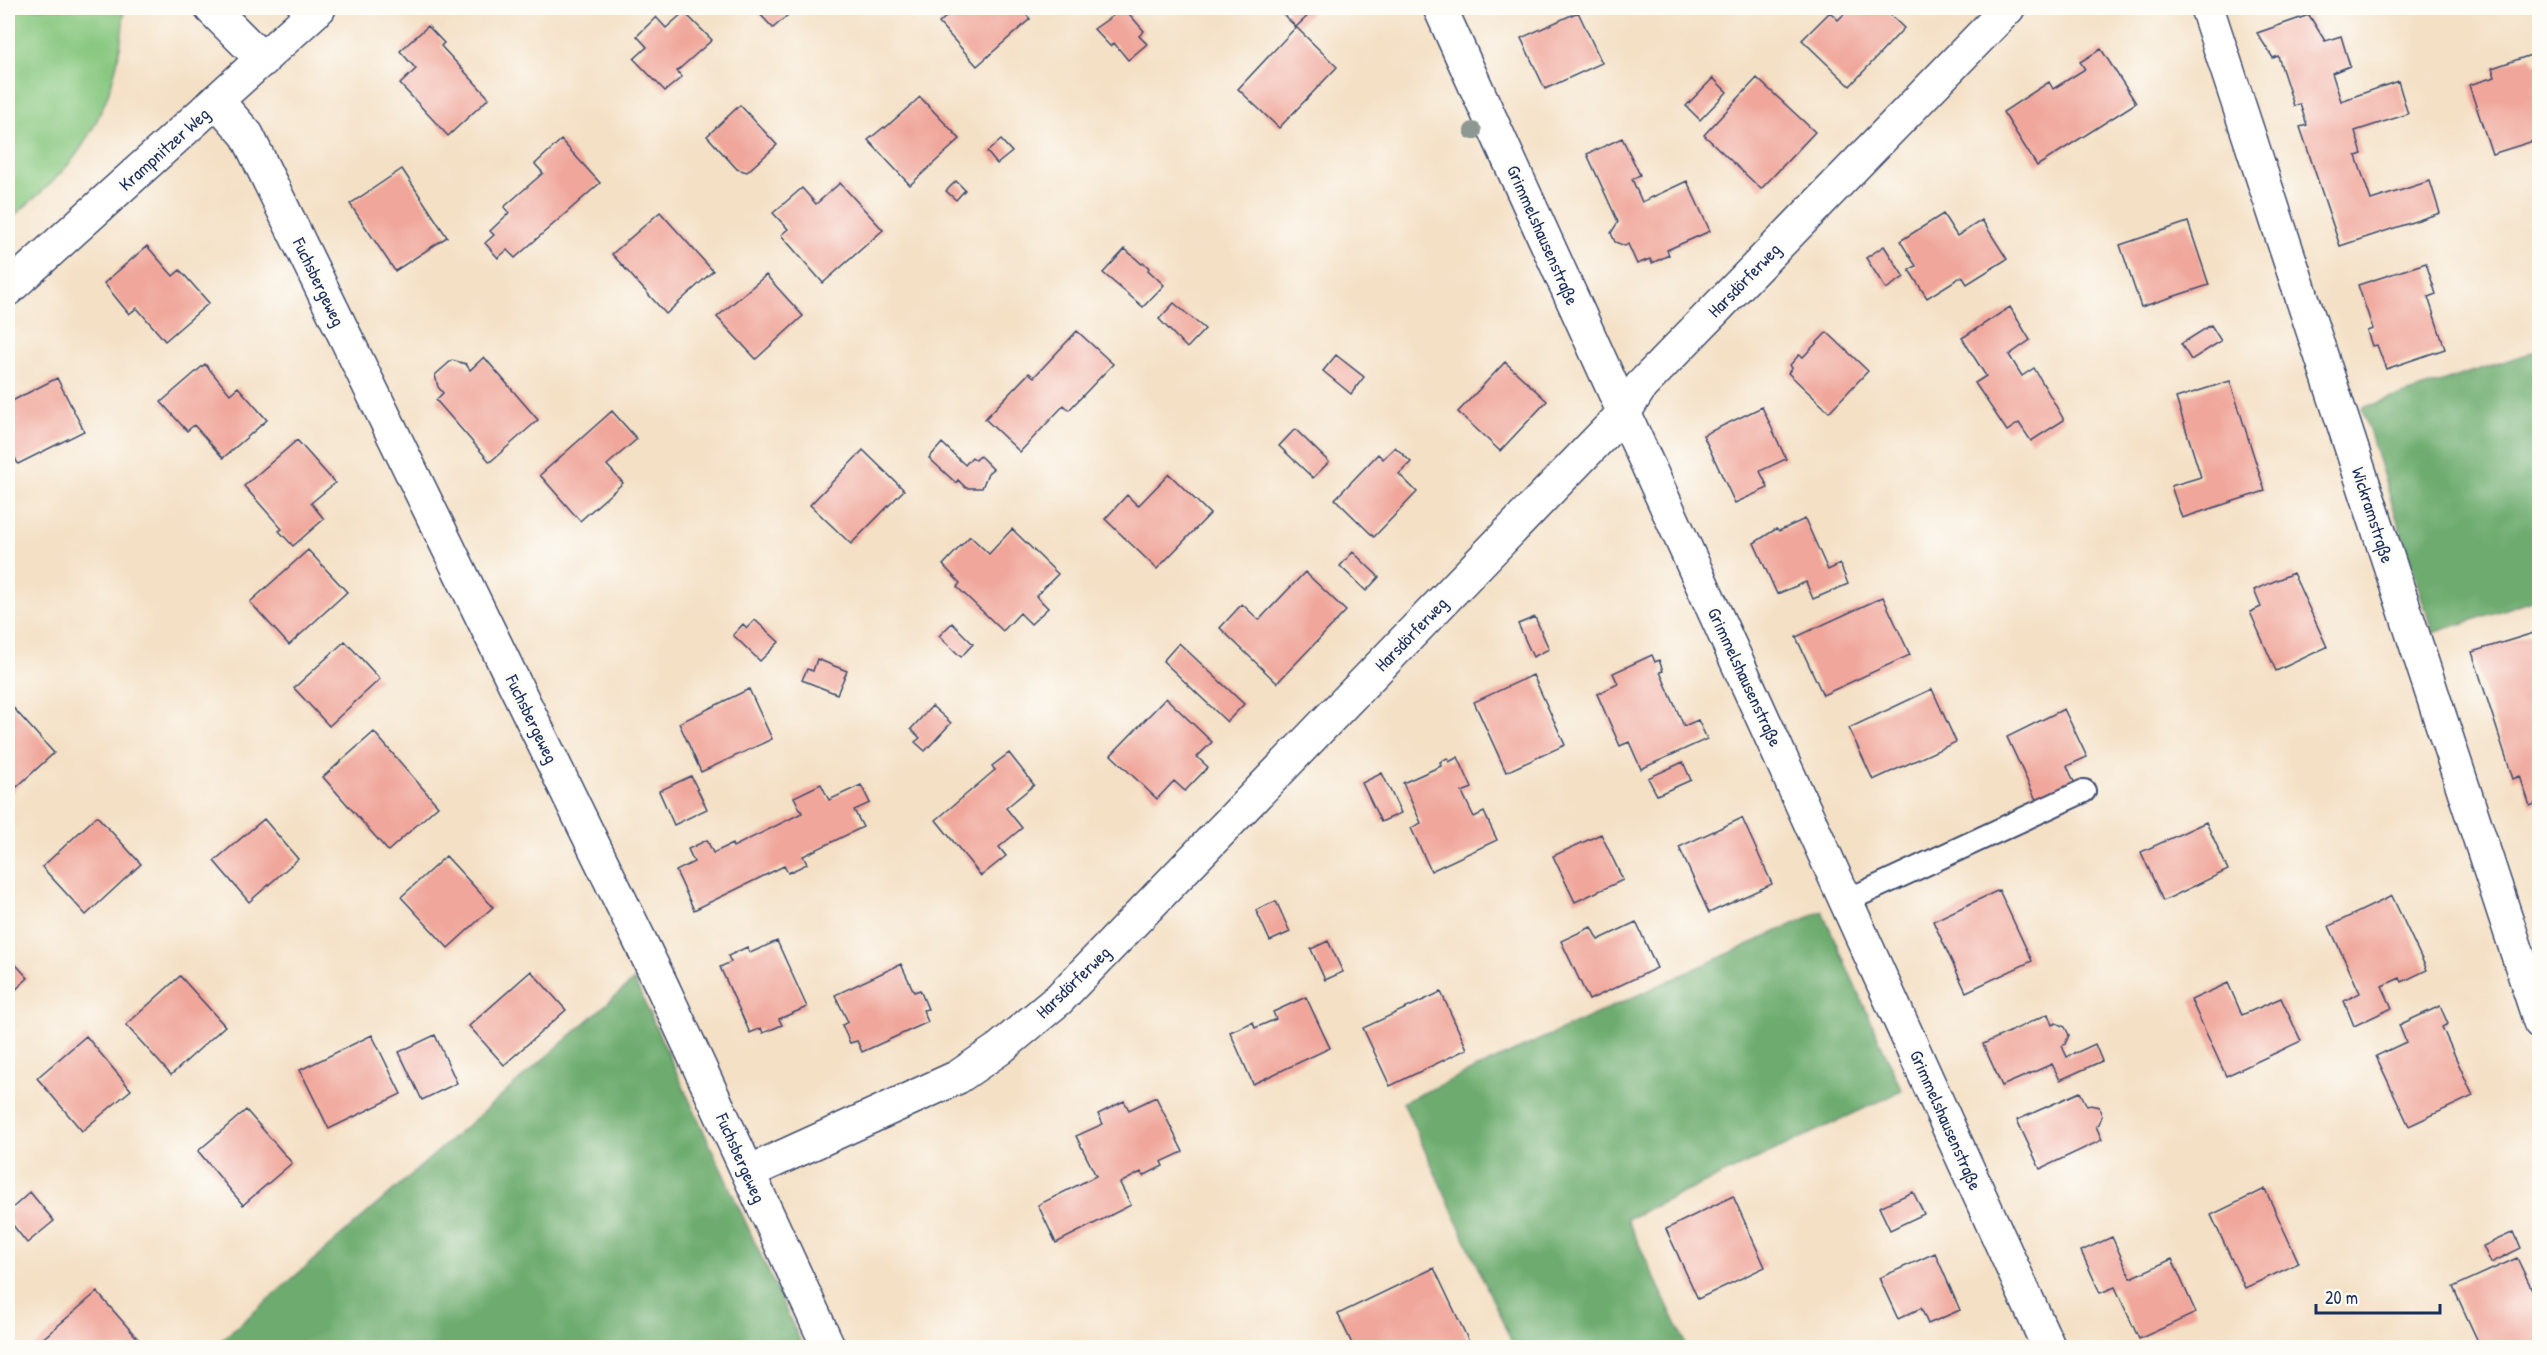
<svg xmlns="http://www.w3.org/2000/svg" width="2547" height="1355" viewBox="0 0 2547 1355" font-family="'Patrick Hand',sans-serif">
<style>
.green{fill:#87c77f;stroke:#517b6e;stroke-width:1.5}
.forest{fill:#6dac6e;stroke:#446e66;stroke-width:1.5}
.building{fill:#f0a69a}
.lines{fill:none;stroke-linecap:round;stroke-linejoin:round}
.lane-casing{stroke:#3c4a6d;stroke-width:26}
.street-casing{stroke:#3c4a6d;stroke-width:36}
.lane{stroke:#fff;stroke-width:22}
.street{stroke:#fff;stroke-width:33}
.tree{fill:#8e9892}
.labels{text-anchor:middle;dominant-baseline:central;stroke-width:6;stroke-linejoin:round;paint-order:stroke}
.street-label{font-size:18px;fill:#1b2f5e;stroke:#fdfcf7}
</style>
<rect width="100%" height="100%" fill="#fdfcf7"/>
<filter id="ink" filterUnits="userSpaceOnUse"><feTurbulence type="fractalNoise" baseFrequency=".0167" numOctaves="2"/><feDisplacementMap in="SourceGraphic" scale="12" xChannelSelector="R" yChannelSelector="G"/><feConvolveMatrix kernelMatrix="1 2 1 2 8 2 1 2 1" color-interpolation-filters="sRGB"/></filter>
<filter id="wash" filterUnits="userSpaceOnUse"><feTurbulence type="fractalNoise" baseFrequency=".008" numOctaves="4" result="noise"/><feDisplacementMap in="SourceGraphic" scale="24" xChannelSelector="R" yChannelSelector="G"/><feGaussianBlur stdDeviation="1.35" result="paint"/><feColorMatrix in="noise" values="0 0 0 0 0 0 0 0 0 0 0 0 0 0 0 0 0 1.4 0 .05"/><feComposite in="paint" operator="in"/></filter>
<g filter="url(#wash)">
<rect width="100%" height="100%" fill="#f4e0c5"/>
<path class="green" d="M8,8H124C122,57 110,104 82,146C64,175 33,199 8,221Z"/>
<path class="forest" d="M2539,350V598L2433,633L2362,408Z
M1822,911L1902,1091L1627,1219L1687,1347H1514L1403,1102Z
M634,980L803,1347H214Z"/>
<g id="blocks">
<path class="building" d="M748,8H796L773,28L755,9L751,11Z
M956,8H1020L1030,19L977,66L939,23Z
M1124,8L1144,31L1139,36L1147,44L1128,60L1114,43L1110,46L1094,29Z
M1291,8H1316L1296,27L1284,15Z
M1850,8H1883L1904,28L1850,86L1802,40L1830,12L1838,20Z
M684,12L712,40L677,71L682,77L665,91L634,59L647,47L637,36L656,17L666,28Z
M1578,12L1602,63L1545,89L1521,38Z
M2309,15L2325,41L2341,36L2350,66L2332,73L2341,101L2398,81L2408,114L2355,131L2362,154L2356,156L2371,200L2430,181L2440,213L2340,246L2300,127L2307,125L2300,104L2294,106L2278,56L2273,58L2257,33Z
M428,26L444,43L441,46L489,98L448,136L400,84L416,69L400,51Z
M1296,27L1337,67L1279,128L1238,89Z
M2101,49L2136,103L2037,166L2003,112L2049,82L2053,89L2085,69L2080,62Z
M2531,55L2534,64L2540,62V139L2492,154L2469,85L2495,77L2492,68Z
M1713,78L1727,92L1700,120L1686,106Z
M1757,78L1815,132L1761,189L1704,135Z
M920,97L960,139L910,185L868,140L884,127L885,128Z
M740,105L777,145L747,172L737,169L707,136Z
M1622,138L1640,175L1632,179L1642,202L1687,181L1710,231L1667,250L1669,255L1652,263L1650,259L1637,264L1628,244L1625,246L1615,242L1611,233L1618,222L1587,154Z
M561,140L600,183L515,258L507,250L498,258L485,243L494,235L490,231L509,213L504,207L543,173L535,164Z
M1001,140L1012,152L997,164L987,152Z
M402,169L447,237L395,271L350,204Z
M956,181L965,190L956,200L946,191Z
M840,183L883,230L823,283L781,235L788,229L773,213L802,188L816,204Z
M660,212L713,271L666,314L612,254Z
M1943,214L1957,236L1982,220L2007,259L1967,284L1962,276L1927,298L1909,270L1916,266L1900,241Z
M2188,222L2209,285L2141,307L2120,245Z
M147,246L173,276L180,270L209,303L165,341L137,308L129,314L104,283Z
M1884,246L1904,277L1886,289L1866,258Z
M1125,249L1142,264L1144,263L1149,268L1148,270L1164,285L1143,307L1103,273Z
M2426,263L2436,294L2428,297L2445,349L2386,369L2377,345L2372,346L2367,331L2373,329L2358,285Z
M766,275L803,316L756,359L717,317Z
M1174,303L1205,329L1187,348L1159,319Z
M2010,307L2030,340L2009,355L2022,376L2034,368L2064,420L2031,441L2019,423L2007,431L1975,383L1986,376L1962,338Z
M2211,325L2221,341L2191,360L2181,344Z
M1077,331L1113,364L1069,410L1064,405L1020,452L985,419L1029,373L1034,377Z
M1827,332L1868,371L1829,412L1788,373L1792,368L1790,365L1799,355L1803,357Z
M1336,355L1364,377L1351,394L1323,371Z
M484,357L538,420L490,462L436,400L443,393L438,387L435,375L452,360L466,364L470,370Z
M1505,362L1547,401L1500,451L1458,412Z
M205,364L230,394L238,387L267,420L223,458L194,425L187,431L161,402Z
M57,378L84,431L18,464L8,443V403Z
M2230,381L2265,491L2182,518L2171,486L2201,477L2176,398Z
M1762,407L1786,459L1760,471L1768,488L1735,503L1703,435Z
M612,411L637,439L607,465L623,483L580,521L540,475Z
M1295,429L1329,462L1313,478L1279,446Z
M297,440L335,483L311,503L324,519L293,546L279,531L282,529L244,486Z
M942,443L965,465L972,457L976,460L980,456L993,469L988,473L982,488H966L958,480L956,483L929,458Z
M1395,447L1411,462L1399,474L1417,492L1374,537L1335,499L1378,454L1383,459Z
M863,450L904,490L851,544L810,505Z
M1169,474L1210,514L1157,569L1105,519L1127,495L1138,506Z
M1805,519L1828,570L1840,564L1848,584L1813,599L1806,582L1777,594L1754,543L1776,529L1779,531Z
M1012,529L1058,574L1036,596L1048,608L1031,624L1020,613L1003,631L957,587L960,583L943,565L970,536L989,554Z
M308,550L347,592L289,645L250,602Z
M1353,552L1379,577L1366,591L1340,566Z
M1305,572L1346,611L1277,683L1220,628L1242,604L1259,620Z
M2293,573L2327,647L2276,671L2250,612L2261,607L2254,590Z
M1883,597L1910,655L1823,695L1796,637Z
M1535,617L1549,649L1533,657L1518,624Z
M755,620L779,642L760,661L733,635L743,624L747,628Z
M952,623L973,644L961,657L939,636Z
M2537,632L2540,638L2539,811L2537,803L2530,806L2520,776L2513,779L2472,652Z
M345,641L380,679L329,726L294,688Z
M1179,643L1244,704L1227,722L1163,661Z
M1652,655L1655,662L1659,660L1663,671L1660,672L1684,726L1698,720L1707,739L1641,769L1629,742L1620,746L1597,694L1618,684L1613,673Z
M817,659L847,671L837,694L802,680L807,669L813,671Z
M1533,675L1565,745L1506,772L1474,702Z
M749,689L772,739L701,772L679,723Z
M1932,689L1956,742L1873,780L1849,728Z
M1166,698L1212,742L1197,757L1208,767L1185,791L1174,781L1157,799L1111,755Z
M8,702L54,753L8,795Z
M932,706L951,723L925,751L915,742L920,738L911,729Z
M2064,709L2087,757L2067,766L2075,784L2037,802L2007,737Z
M374,732L438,806L388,851L323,777Z
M1009,753L1034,785L1006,808L1022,828L999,847L1006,856L981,876L936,820L995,770L992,766Z
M1458,757L1472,788L1462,792L1474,817L1484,812L1497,840L1431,871L1411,828L1421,823L1403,783L1441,766L1440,762L1447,758L1449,762Z
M1683,762L1691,780L1657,795L1648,778Z
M1382,773L1401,813L1381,822L1362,783Z
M691,776L707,809L674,825L659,791Z
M821,784L829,800L861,785L870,803L854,810L863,827L803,856L807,864L788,873L784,866L694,910L676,871L694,862L688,849L707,840L713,853L732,844L733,847L802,813L794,797Z
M97,816L141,864L86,915L42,867Z
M1742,818L1772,884L1709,913L1679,847Z
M264,819L298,859L249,902L214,861Z
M2206,822L2228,870L2163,901L2141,852Z
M1601,834L1623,880L1575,902L1553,856Z
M446,856L493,907L448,948L401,897Z
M1999,890L2032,961L1966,992L1933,921Z
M2392,896L2427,970L2402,982L2400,978L2382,986L2392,1008L2354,1026L2344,1001L2360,993L2329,926Z
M1276,901L1290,932L1270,941L1256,910Z
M1636,922L1657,968L1589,1000L1561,941L1591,927L1598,940Z
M777,941L807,1007L779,1019L782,1025L763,1033L761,1028L750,1033L720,967L731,962L728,956L747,947L750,953Z
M1328,941L1343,972L1325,980L1311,949Z
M8,956L28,978L8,997Z
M901,964L914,992L920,990L928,1009L923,1010L928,1022L862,1052L857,1041L850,1043L842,1025L848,1022L835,995Z
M531,971L566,1010L504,1065L469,1026Z
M180,976L225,1026L171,1075L126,1025Z
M2228,983L2242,1015L2281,998L2301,1041L2226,1076L2191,1000Z
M1441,992L1467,1049L1390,1086L1363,1028Z
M1306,997L1330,1048L1253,1084L1230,1032L1253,1022L1255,1028L1276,1019L1273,1012Z
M2440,1006L2448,1024L2442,1027L2473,1096L2409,1126L2376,1056L2406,1042L2399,1025Z
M2048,1014L2052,1025L2056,1023L2065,1027L2069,1035L2065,1044L2062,1046L2067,1057L2095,1044L2102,1061L2060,1080L2052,1064L2002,1086L1983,1044Z
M372,1035L401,1094L329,1129L300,1070Z
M435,1035L457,1083L422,1100L399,1052Z
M86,1036L131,1090L82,1131L37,1078Z
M2080,1092L2087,1106L2090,1105L2099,1107L2102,1116L2099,1124L2096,1126L2102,1140L2040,1169L2017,1120Z
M1156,1097L1183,1152L1161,1162L1163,1166L1143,1176L1141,1172L1120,1183L1131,1205L1056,1243L1038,1205L1096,1176L1076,1136L1103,1124L1098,1114L1124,1101L1129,1110Z
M246,1110L292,1163L243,1205L198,1151Z
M2265,1189L2299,1263L2245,1288L2211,1215Z
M30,1192L54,1221L27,1243L8,1219V1212Z
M1913,1192L1924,1214L1890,1230L1879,1207Z
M1733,1196L1765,1267L1698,1299L1666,1229Z
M2514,1232L2521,1248L2491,1263L2483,1246Z
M2112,1237L2131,1278L2172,1259L2196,1313L2139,1339L2115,1287L2100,1293L2081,1251Z
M1935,1253L1960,1310L1928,1324L1921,1308L1898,1319L1879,1278Z
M2517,1258L2540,1306V1348H2508L2507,1344L2500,1348H2481L2453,1287Z
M1434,1268L1472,1348H1354L1338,1314Z
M97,1292L146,1348H32Z"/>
</g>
</g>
<g filter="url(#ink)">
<use href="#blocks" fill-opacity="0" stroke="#3c4a6d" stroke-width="1.5"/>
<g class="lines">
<defs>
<path id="lane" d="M1848,900L2084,791"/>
<path id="street" d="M211,8L263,60
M1440,8L2049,1348
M2207,8L2540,1022
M217,101L247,135L662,986L829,1348
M8,289L319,8
M749,1172L958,1077L999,1049L1058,1000L1624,413L1641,386L2008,8"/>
</defs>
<use href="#lane" class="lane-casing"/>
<use href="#street" class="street-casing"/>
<use href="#lane" class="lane"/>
<use href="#street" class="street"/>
</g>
<circle class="tree" cx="1473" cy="131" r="9"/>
</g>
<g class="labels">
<g class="street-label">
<text transform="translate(164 149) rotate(-42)">Krampnitzer Weg</text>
<text transform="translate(1543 235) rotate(66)">Grimmelshausenstraße</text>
<text transform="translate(1744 280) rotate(-46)">Harsdörferweg</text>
<text transform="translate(319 282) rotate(64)">Fuchsbergeweg</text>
<text transform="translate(2373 515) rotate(72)">Wickramstraße</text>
<text transform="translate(1411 634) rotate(-46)">Harsdörferweg</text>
<text transform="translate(1745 677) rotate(65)">Grimmelshausenstraße</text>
<text transform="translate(532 719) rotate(64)">Fuchsbergeweg</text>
<text transform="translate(1073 982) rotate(-44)">Harsdörferweg</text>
<text transform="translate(1946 1120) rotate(66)">Grimmelshausenstraße</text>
<text transform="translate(741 1158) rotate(66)">Fuchsbergeweg</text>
</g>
</g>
<rect width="2547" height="1355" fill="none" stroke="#fdfcf7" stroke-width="30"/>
<path d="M2316 1304v9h124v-9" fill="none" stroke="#1b2f5e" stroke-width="3"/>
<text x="2325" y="1304" font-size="18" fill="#1b2f5e" stroke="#fdfcf7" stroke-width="4.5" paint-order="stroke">20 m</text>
</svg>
